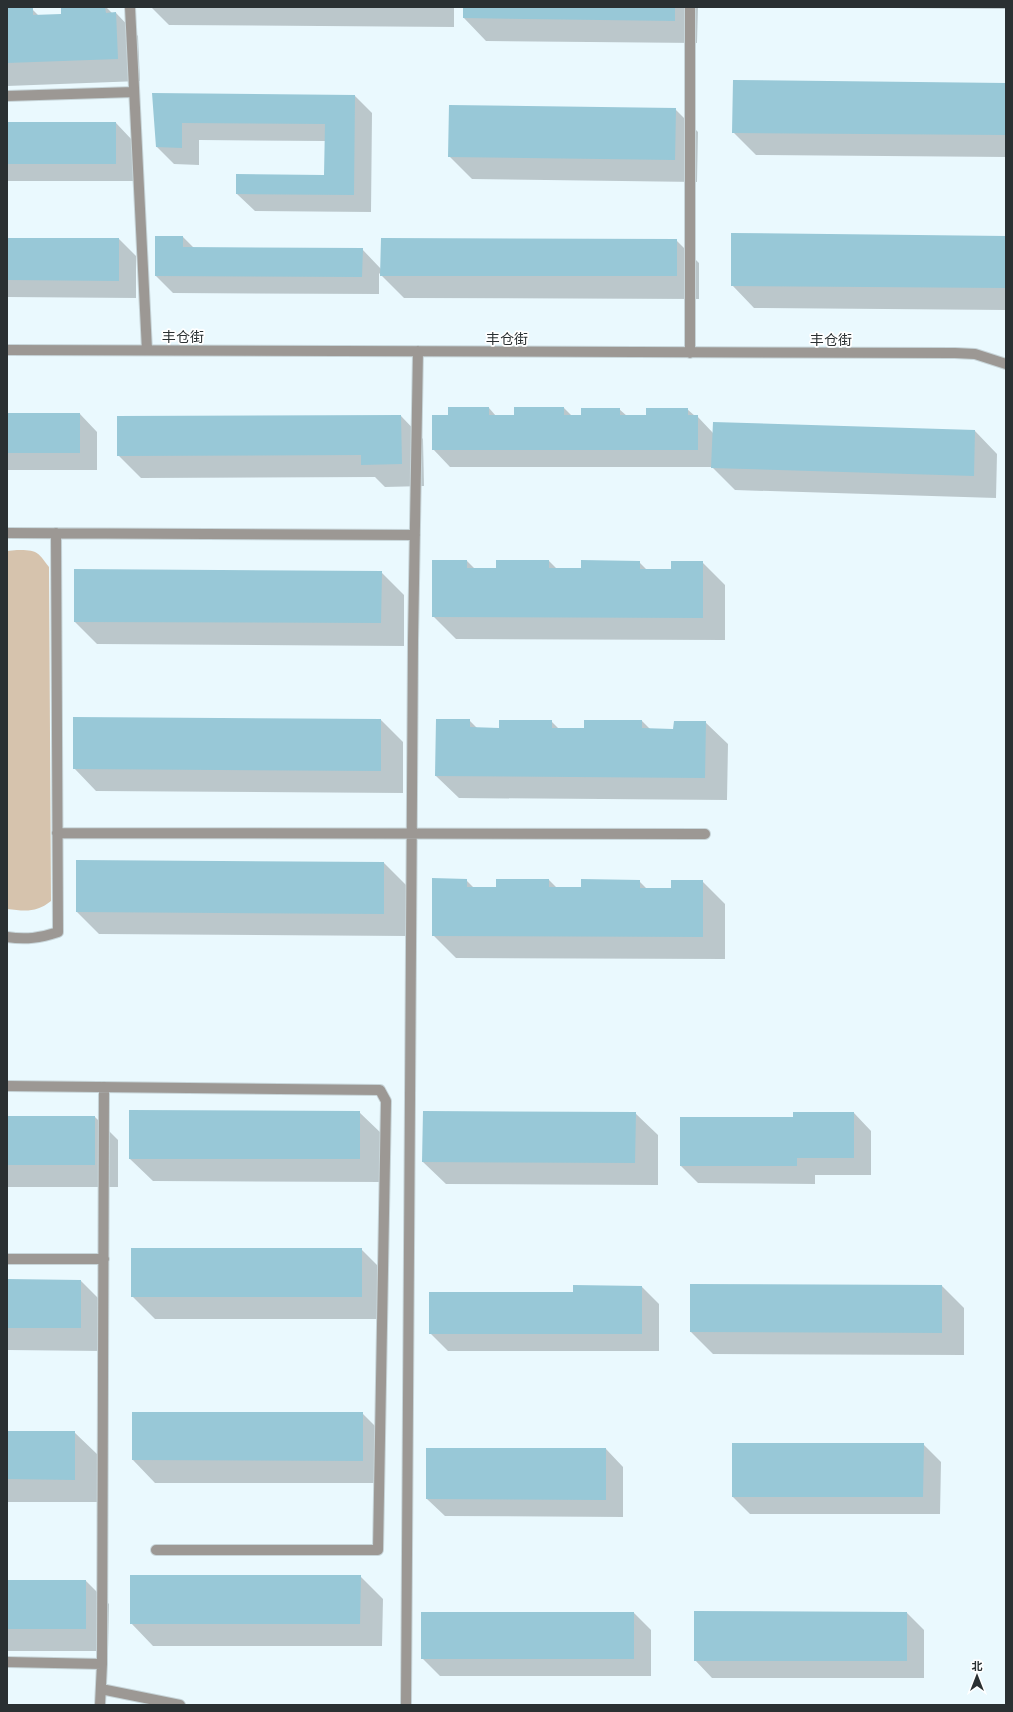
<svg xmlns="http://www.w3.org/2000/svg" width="1013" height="1712" viewBox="0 0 1013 1712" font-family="Inter,'Noto Sans SC',sans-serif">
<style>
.green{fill:#d6c3ad}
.shadow{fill:#0003}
.building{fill:#98c8d7}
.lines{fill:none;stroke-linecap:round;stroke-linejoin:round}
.minor-casing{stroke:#c7d5d9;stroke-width:12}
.minor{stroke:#9c9894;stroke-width:10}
.labels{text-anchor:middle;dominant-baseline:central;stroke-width:3.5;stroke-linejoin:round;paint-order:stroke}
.street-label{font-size:14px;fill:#2a3032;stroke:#fff}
</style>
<rect width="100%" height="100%" fill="#eaf9fe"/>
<path class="green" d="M17,550C37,550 37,551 49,567L51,901C36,913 25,911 7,909V551Z"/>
<path class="shadow" d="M62,7H106L112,13H116L138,36L140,81L7,86V9H32L39,16L63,15Z
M151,7H454V27L169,25Z
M464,7H698L697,43L486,41L464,18Z
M778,7H1006V9Z
M1006,84V157L756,155L733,132Z
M153,94L355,96L372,113L371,212L255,211L237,194L325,176V141L199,140V165L174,164L157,147Z
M675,109L698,132L697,182L472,179L449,156Z
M7,123H116L133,141V181H7Z
M183,237L194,248L362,249L381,269L676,240L699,263V299L404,298L379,273V294L173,293L156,276Z
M1006,237V310L754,308L732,285Z
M7,239H119L136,256V298L7,297Z
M489,408L496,416H515L564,408L572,416H582L619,409L627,416H647L687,409L695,416H697L713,433L975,431L997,454L996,498L735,490L712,467H450L433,449L449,416Z
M7,414H80L97,432V470H7Z
M401,416L423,439L424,486L385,487L375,477L141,478L118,455Z
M467,561L475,569H497L549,561L557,569H582L639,562L647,570H672L702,562L725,585V640L456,639L433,616Z
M381,572L404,595V646L97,644L75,622Z
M381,720L403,742V793L96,791L74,768Z
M469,720L477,728L500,729L551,721L559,729H585V721H642L650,729L674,730L705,722L728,744L727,800L459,798L436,776Z
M384,863L406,885V936L99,934L77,912Z
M466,880L474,888H497L549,880L557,888H582L639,881L647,889H672L702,881L725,904V959L456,958L433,935Z
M359,1112L382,1134V1182L153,1181L130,1159Z
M635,1113L658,1135V1185L446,1184L423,1162Z
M854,1113L871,1131V1175H815V1184L698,1183L681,1166L794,1118Z
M7,1117H95L118,1140V1187H7Z
M361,1249L384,1272V1319H155L132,1296Z
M7,1280L81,1281L103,1303V1351L7,1350Z
M942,1286L964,1308V1355L713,1354L691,1332Z
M642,1287L659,1304V1351H448L430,1333L574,1293Z
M362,1413L385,1436V1483H155L133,1460Z
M7,1432H74L97,1454V1502H7Z
M923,1444L941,1462L940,1514H750L733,1497Z
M606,1449L623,1467V1517L445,1516L427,1499Z
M360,1576L383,1599L382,1646H153L131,1623Z
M7,1581H86L109,1604L108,1651H7Z
M906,1612L924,1630V1678H712L695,1660Z
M634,1613L651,1630V1676H440L422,1658Z"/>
<path class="building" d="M61,7H105L106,13L116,12L118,59L7,63V8H33V15L61,14Z
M463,7H675V21L463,18Z
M733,80L1006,83V135L732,133Z
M152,93L355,95L354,195L236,194V174L324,175L325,124L182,123V148L156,147Z
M449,105L676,108L675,160L448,157Z
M7,122H116V164H7Z
M731,233L1006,236V288L731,286Z
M155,236H183V247L363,248L362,277L155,276Z
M7,238H119V281L7,280Z
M381,238L677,239V276H380Z
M448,407H489V415H514V407H564V415H581V408H620V415H646V408H688V415H698V450H432V415H448Z
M7,413H80V453H7Z
M401,415L402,464L361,465V455L117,456V416Z
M713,422L975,430L974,476L711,468Z
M432,560H467V568H496V560H549V568H581V560L640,561V569H671V561H703V618L432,617Z
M74,569L382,571L381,623L74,622Z
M73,717L381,719V771L73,769Z
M436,719H470V727L499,728V720H552V728H584V720H642V728L673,729L674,721H706L705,778L435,776Z
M76,860L384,862V914L76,912Z
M432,878L467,879V887H496V879H549V887H581V879L640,880V888H671V880H703V937L432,936Z
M129,1110L360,1111V1159H129Z
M423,1111L636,1112L635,1163L422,1162Z
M793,1112H854V1158H797V1166H680V1117H793Z
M7,1116H95V1165H7Z
M131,1248H362V1297H131Z
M7,1279L81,1280V1328H7Z
M690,1284L942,1285V1333L690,1332Z
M573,1285L642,1286V1334H429V1292H573Z
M132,1412H363V1461L132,1460Z
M7,1431H75V1480L7,1479Z
M732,1443H924L923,1497H732Z
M426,1448H606V1500L426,1499Z
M130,1575H361L360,1624H130Z
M7,1580H86V1629H7Z
M694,1611L907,1612V1661H694Z
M421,1612H634V1659H421Z"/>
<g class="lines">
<defs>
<path id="minor" d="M130,7L147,350
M690,7V353
M7,96L134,92
M7,350L955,353L975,354L1006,364
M7,533L415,535
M57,833L705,834
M7,937C26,940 40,938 58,932L56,533
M7,1086L380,1090L386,1101L378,1550H156
M7,1259H104
M7,1662L102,1664
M101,1689L180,1705
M100,1705L102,1664L104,1087
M406,1705L413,641L418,351"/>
</defs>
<use href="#minor" class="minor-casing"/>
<use href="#minor" class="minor"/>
</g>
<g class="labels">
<g class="street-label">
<text x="183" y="336">丰仓街</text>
<text x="507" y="338">丰仓街</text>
<text x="831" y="339">丰仓街</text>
</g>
</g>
<rect width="1013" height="1712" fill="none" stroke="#2a3032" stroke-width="16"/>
<g transform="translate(977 1676)" stroke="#ffffff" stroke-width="3" paint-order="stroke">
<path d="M0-3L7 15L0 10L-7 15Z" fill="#2a3032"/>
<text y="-6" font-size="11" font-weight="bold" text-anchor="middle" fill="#2a3032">北</text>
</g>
</svg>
